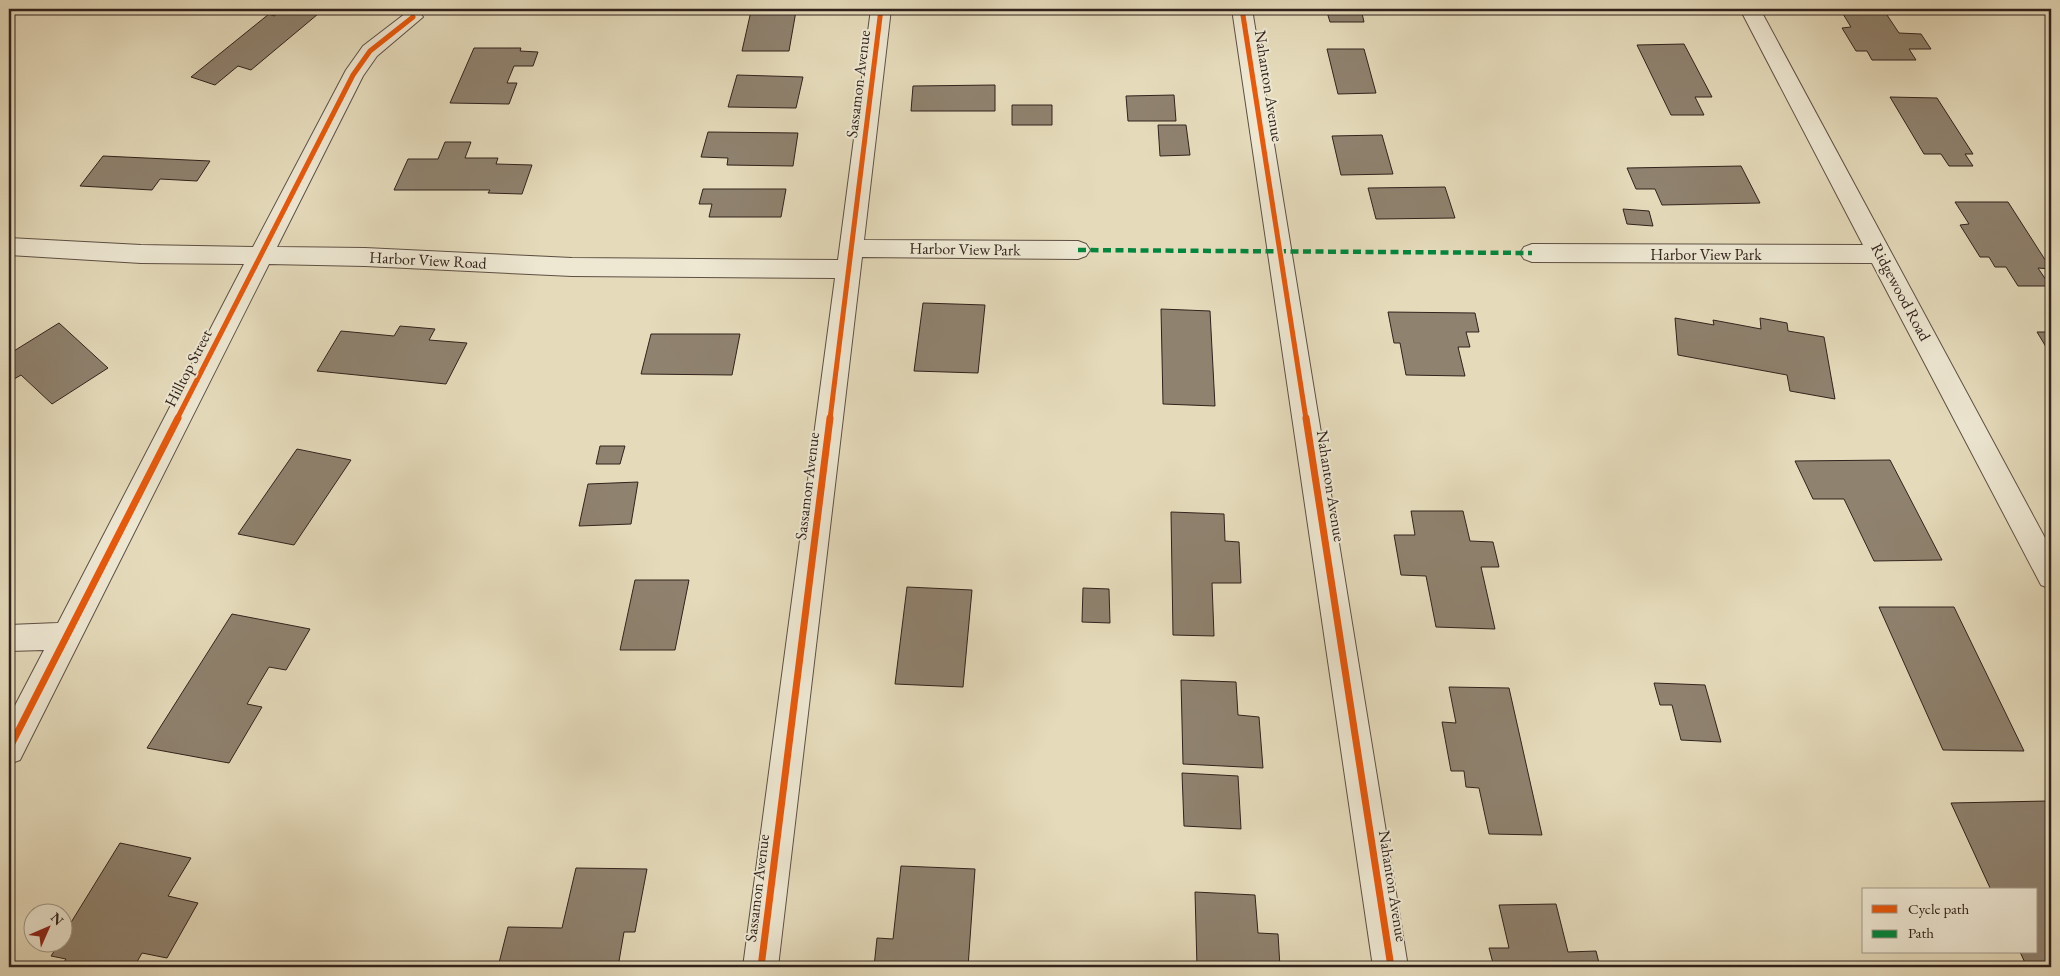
<svg xmlns="http://www.w3.org/2000/svg" width="2060" height="976" viewBox="0 0 2060 976" font-family="'EB Garamond',serif">
<style>
.building{fill:#8f826f;stroke:#31221c}
.lines{fill:none;stroke-linecap:round;stroke-linejoin:round}
.minor-casing{stroke:#5e5044;stroke-width:2}
.minor{fill:#eee8d3;fill-rule:evenodd}
.quiet{stroke:#00873e;stroke-width:4.5;stroke-dasharray:8 4.5;stroke-linecap:butt}
.cycleway-far1-casing{stroke:#eee8d3;stroke-width:8}
.cycleway-casing{stroke:#eee8d3;stroke-width:10}
.cycleway-far1{stroke:#e8590c;stroke-width:5}
.cycleway{stroke:#e8590c;stroke-width:7}
.labels{text-anchor:middle;dominant-baseline:central;stroke-width:4;stroke-linejoin:round;paint-order:stroke}
.street-label{font-size:16px;fill:#31221c;stroke:#eee8d3}
</style>
<rect width="100%" height="100%" fill="#e5dbbb"/>
<filter id="stains"><feTurbulence type="fractalNoise" baseFrequency=".004" numOctaves="4"/><feColorMatrix values="0 0 0 0 .2 0 0 0 0 .09 0 0 0 0 .02 0 0 0 .5 -.17"/></filter>
<radialGradient id="worn" r=".72"><stop offset=".6" stop-color="#630" stop-opacity="0"/><stop offset="1" stop-color="#630" stop-opacity=".3"/></radialGradient>
<path class="building" d="M283,9H324L251,70L238,66L215,85L191,77L269,14L274,16Z
M1326,9H1361L1364,22H1330Z
M1639,9H1669L1671,13H1642Z
M1840,9H1883L1899,33L1921,34L1931,49H1909L1916,60H1872L1867,51H1856L1842,28L1851,27Z
M751,11H796L789,51H742Z
M1684,44L1712,97H1695L1704,115H1671L1637,45Z
M474,48H521L520,51L538,52L533,66H514L507,83H517L509,104L450,103Z
M1327,49H1364L1376,93L1338,94Z
M737,75L803,77L796,108L728,107Z
M995,85V111H911L913,86Z
M1174,95L1176,121H1128L1126,96Z
M1890,97L1937,98L1973,154H1965L1973,166H1949L1941,154H1924Z
M1012,105H1052V125H1012Z
M1158,125H1186L1190,155L1160,156Z
M708,132L798,133L793,166L727,165L728,158L701,157Z
M1382,135L1393,174L1341,175L1332,136Z
M445,142H471L465,158H498L496,164L532,165L522,194L488,193L490,190H394L408,159H438Z
M103,156L210,161L197,181L160,179L152,190L80,186Z
M1741,166L1760,203L1662,205L1655,189H1636L1627,168Z
M1445,187L1455,218L1376,219L1368,188Z
M703,189H786L781,217H709L712,204H699Z
M1955,202H2008L2051,269L2038,268L2050,286H2018L2006,267H1995L1989,257H1980L1960,225L1969,224Z
M1623,209L1649,211L1653,226L1627,224Z
M923,303L985,305L978,373L914,371Z
M1161,309L1210,311L1215,406L1163,404Z
M1388,312L1475,313L1479,332H1466L1470,347H1458L1465,376L1406,375L1400,343H1394Z
M1675,318L1714,325L1713,320L1761,329L1760,318L1787,323L1788,331L1824,337L1835,399L1790,391L1787,375L1678,355Z
M59,323L108,368L52,404L21,375L9,382V354Z
M400,326L435,329L429,340L467,343L446,384L317,371L341,331L394,336Z
M2037,332H2051V355Z
M651,334H740L732,375L641,374Z
M600,446H625L620,464H596Z
M297,449L351,460L294,545L238,534Z
M1890,460L1942,560L1874,561L1844,499H1813L1795,461Z
M638,482L631,524L579,526L588,484Z
M1411,511H1463L1470,541L1493,542L1499,567H1481L1495,629L1436,627L1426,576L1401,575L1394,535H1415Z
M1171,512L1224,514L1225,541L1239,542L1241,583H1212L1214,636L1173,635Z
M635,580H689L675,650H620Z
M907,587L972,590L963,687L895,684Z
M1083,588L1109,589L1110,623L1082,622Z
M1879,607H1954L2024,751L1943,750Z
M232,614L310,629L286,670L269,667L247,704L262,707L229,763L147,748Z
M1181,680L1236,682L1238,715L1259,717L1263,768L1183,764Z
M1654,683L1705,685L1721,742L1681,740L1672,705H1660Z
M1449,687L1509,688L1542,835L1489,834L1479,788L1466,787L1464,771H1451L1442,722L1456,723Z
M1182,773L1238,776L1241,829L1184,826Z
M2047,801L2051,809V967H2027L2020,952H2036V890H1991L1951,803Z
M120,843L191,858L168,896L198,903L167,958L142,953L134,967H61L66,959L51,956L59,944H62V937Z
M901,866L975,869L968,967H874L877,938L893,939Z
M576,868L647,869L635,932H624L618,967H498L508,927L562,928Z
M1195,892L1255,895L1258,933L1278,934L1280,967H1197Z
M1556,904L1568,952L1596,951L1600,967H1494L1489,948H1509L1499,905Z"/>
<g class="lines">
<defs>
<path id="minor" d="M871,9H891L864,240L1078,241L1086,244L1090,250L1086,256L1078,259L862,257L778,967H743L835,278L572,276L365,266L269,264L20,760L9,764V717L44,650L9,651V625L58,623L244,264L141,263L9,255V238L141,245L253,247L346,70L363,46L406,13L413,11L420,13L423,17L377,56L363,76L277,247L365,248L572,258L838,260Z
M1232,9H1252L1408,967H1373Z
M1740,9H1760L2051,549V589L2041,585L1872,263L1532,262L1524,259L1520,253L1524,247L1532,244L1863,245Z"/>
</defs>
<use href="#minor" class="minor-casing"/>
<use href="#minor" class="minor"/>
<path class="quiet" d="M1078,250L1532,253"/>
<defs>
<path id="cycleway-far1" d="M1242,9L1306,419
M177,419L353,75L370,51L413,17
M830,419L881,9"/>
<path id="cycleway" d="M1306,418L1391,967
M9,749L178,418
M761,967L830,418"/>
</defs>
<use href="#cycleway-far1" class="cycleway-far1-casing"/>
<use href="#cycleway" class="cycleway-casing"/>
<use href="#cycleway-far1" class="cycleway-far1"/>
<use href="#cycleway" class="cycleway"/>
</g>
<g class="labels">
<g class="street-label">
<text transform="translate(858 84) rotate(-83)">Sassamon Avenue</text>
<text transform="translate(1269 86) rotate(81)">Nahanton Avenue</text>
<text transform="translate(965 249) rotate(1)">Harbor View Park</text>
<text x="1706" y="254">Harbor View Park</text>
<text transform="translate(428 260) rotate(3)">Harbor View Road</text>
<text transform="translate(1901 292) rotate(62)">Ridgewood Road</text>
<text transform="translate(188 368) rotate(-63)">Hilltop Street</text>
<text transform="translate(807 486) rotate(-83)">Sassamon Avenue</text>
<text transform="translate(1331 486) rotate(81)">Nahanton Avenue</text>
<text transform="translate(1393 886) rotate(81)">Nahanton Avenue</text>
<text transform="translate(757 888) rotate(-83)">Sassamon Avenue</text>
</g>
</g>
<rect width="2060" height="976" fill="none" stroke="#e5dbbb" stroke-width="30"/>
<rect x="10" y="10" width="2040" height="956" fill="none" stroke="#31221c" stroke-width="2.5"/>
<rect x="15" y="15" width="2030" height="946" fill="none" stroke="#31221c"/>
<rect x="1862" y="888" width="175" height="65" fill="#eee8d3" stroke="#a2998a"/>
<rect x="1872" y="905" width="25" height="8" fill="#e8590c" stroke="#a2998a"/>
<text x="1908" y="914" font-size="15" fill="#31221c">Cycle path</text>
<rect x="1872" y="930" width="25" height="8" fill="#00873e" stroke="#a2998a"/>
<text x="1908" y="938" font-size="15" fill="#31221c">Path</text>
<g transform="translate(48 928) rotate(45)"><circle r="24" fill="#eee8d3" stroke="#a2998a"/>
<path d="M0-4L9 19L0 12L-9 19Z" fill="#8f2418"/>
<text y="-8" font-size="14" font-weight="bold" text-anchor="middle" fill="#31221c">N</text>
</g>
<rect width="100%" height="100%" filter="url(#stains)"/>
<rect width="100%" height="100%" fill="url(#worn)"/>
</svg>
